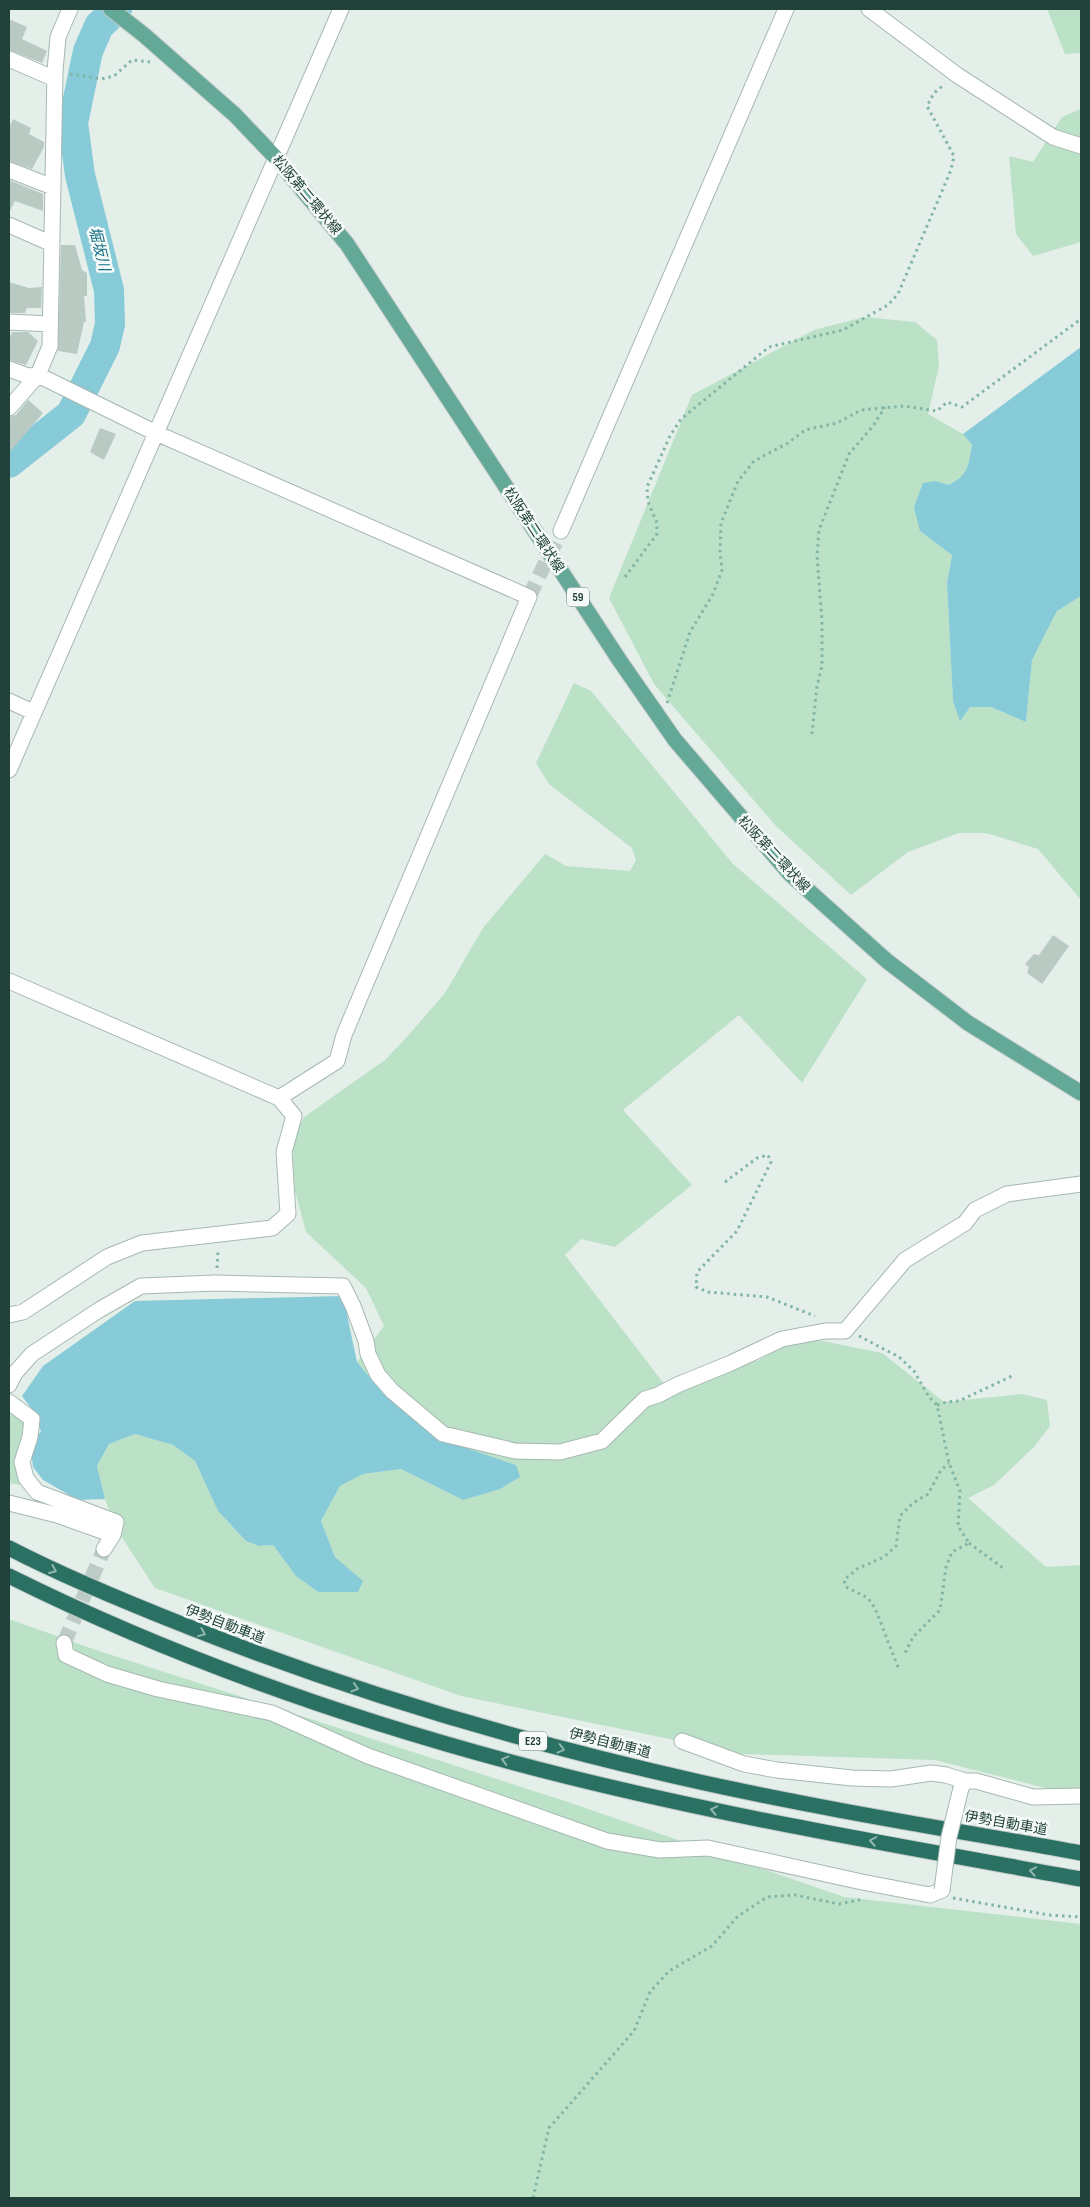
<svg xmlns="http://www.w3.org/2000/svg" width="1090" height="2207" viewBox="0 0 1090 2207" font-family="'Sofia Sans Condensed','Noto Sans JP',sans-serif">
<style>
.green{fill:#bbe1c6}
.water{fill:#87cad8}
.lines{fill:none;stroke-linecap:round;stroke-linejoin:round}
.river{stroke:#87cad8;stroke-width:30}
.building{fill:#b9cac3}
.street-tunnel{stroke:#bdccc7;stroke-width:15;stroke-dasharray:15 8;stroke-linecap:butt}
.street-casing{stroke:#a6b8b2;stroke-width:17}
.primary-casing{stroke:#c1cac8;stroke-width:17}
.highway-casing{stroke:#c1cac8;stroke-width:17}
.path{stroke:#81b5a6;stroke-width:3;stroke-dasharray:2.5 4;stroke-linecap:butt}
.street{stroke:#fff;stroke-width:15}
.primary{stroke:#64a898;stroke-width:15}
.highway{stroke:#2a7164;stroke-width:15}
.street-bridge-casing{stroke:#a6b8b2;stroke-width:17;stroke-linecap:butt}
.street-bridge{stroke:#fff;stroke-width:15}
.oneway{stroke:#90b6ae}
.labels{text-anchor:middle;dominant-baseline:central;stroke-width:5;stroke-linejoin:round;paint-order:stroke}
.shield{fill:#f5faf8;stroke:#617973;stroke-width:1}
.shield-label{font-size:12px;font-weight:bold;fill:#21423a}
.street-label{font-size:14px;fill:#21423a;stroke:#f5faf8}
.water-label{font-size:15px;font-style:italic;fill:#156f85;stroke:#f5faf8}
</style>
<rect width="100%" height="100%" fill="#e4efea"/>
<path class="green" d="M1047,9H1081V53L1065,54Z
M1081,109V242L1033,256L1016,234L1009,156L1033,162L1062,117Z
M864,317L915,322L937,340L939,366L928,414L963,434L972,445C968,466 969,475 948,485L936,481L920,531L952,555L947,583L953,701L960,720L970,706L991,707L1026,722L1032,660L1057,611L1081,596V900L1038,849L986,833H959L908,852L851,895L775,825L654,684L609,598L692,395L814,330Z
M574,683L591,691L733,864L867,979L802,1083L739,1015L623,1110L692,1185L615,1247L581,1239L565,1255L665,1385L759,1360L783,1345L808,1338L882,1353L944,1402L1022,1394L1047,1400L1050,1426L1034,1447L994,1485L968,1498L1046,1567L1081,1565V1797L935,1760L743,1754L461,1696L155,1588L117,1530L105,1499L97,1466L109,1444L135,1434L173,1445L195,1461L218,1511L246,1541L259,1546L273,1545L296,1576L318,1592H358L335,1557L321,1521L340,1486L363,1474L401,1469L463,1500L516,1465L458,1445L398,1397L376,1385L357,1362L384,1326L366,1288L306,1232L295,1191L292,1139L304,1117L385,1060L405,1039L445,993L483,928L545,854L566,866L630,871L636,860L632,848L549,784L536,763Z
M9,1394L25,1411L26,1462L31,1487L9,1483Z
M9,1619L96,1650L565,1801L844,1897L1081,1924V2198H9Z"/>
<path class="water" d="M1081,347V596L1057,611L1032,660L1026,722L991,707H970L960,721L953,701L947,583L952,555L920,531L914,507L923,483L936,481L948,485C969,475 968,466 972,445L963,434Z
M343,1296L357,1362L376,1385L398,1397L458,1445L516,1465L520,1477L500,1489L463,1500L401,1469L363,1474L340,1486L321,1521L335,1557L363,1581L358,1592H318L296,1576L273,1545L259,1546L246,1541L218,1511L195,1461L173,1445L135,1434L109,1444L97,1466L105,1499L78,1500L43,1480L33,1467L30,1441L41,1432L36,1415L22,1396L43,1366L135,1301Z"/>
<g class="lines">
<path class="river" d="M9,463L71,414L105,346L110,324L109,290L80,175L73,123L88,51L99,26L117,9"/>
</g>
<path class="building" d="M9,19L27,27L22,39L47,51L42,63L9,50Z
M13,119L31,128L29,134L44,142V147L32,169L9,161V128Z
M9,180L43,194V211L15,201L9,213Z
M61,245H75L82,270L87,273V296H84L86,322H84L77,354L58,351Z
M9,282L29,288L42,287L41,308H27L25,313H9Z
M12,332H28L38,341L26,365L9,360V339Z
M28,400L43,413L9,453V417L16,415Z
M100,428L116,434L104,460L90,452Z
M1053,935L1069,946L1042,984L1027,973L1029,967L1025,964L1034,954L1039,955Z"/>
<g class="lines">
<path class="street-tunnel" d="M529,597L561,531
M64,1643L104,1549"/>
<defs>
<path id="street" d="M869,9L957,75L1053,137L1081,146
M9,59L55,79
M9,170L53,187
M9,225L52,244
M9,322L50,324
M9,369L28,376L38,375L156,433L529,597L344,1035L337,1061L279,1098
M9,408L38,375L50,346L55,71L58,37L70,9
M561,531L786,9
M9,701L33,712
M9,770L341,9
M9,981L279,1098L294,1116L284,1152L288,1214L272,1228L142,1243L107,1257L23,1312L9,1315
M9,1385L15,1373L32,1354L99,1310L141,1286L215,1283L343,1286L353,1306L366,1341L368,1354L378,1375L392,1391L443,1434L515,1451L560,1452L602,1441L645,1399L658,1395L677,1385L731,1363L782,1339L825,1331H845L905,1260L965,1223L975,1210L1007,1194L1081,1184
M9,1402L32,1419L30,1437L22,1462L26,1478L37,1492L116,1522L113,1535
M9,1503L57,1515L113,1535L104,1549
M64,1643L66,1655L107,1674L158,1689L272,1713L368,1756L607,1841L660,1850L708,1848L862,1882L930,1895L942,1890
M682,1741L744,1764L777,1770L852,1778L891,1779L931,1773L946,1775L965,1781
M961,1788L965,1781H976L1033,1797L1081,1796"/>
<path id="primary" d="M111,9L144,35L235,115L276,158L347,244L620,661L675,740L790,874L887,961L968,1023L1081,1093"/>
<path id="highway" d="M9,1548C67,1578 128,1603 189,1627C355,1693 526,1743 700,1782C826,1810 954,1830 1081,1853
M9,1576C186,1664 377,1729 569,1777C738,1819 910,1848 1081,1879"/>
</defs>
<use href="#street" class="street-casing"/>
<use href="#primary" class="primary-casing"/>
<use href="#highway" class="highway-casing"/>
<path class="path" d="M70,74L101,79L114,76L132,60L151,62
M625,577L657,534V523L648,502L647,487L670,436L681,419L769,347L843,330L888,305L898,294L951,170L954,156L927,106L934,93L945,84
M667,703L690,632L713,594L722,570L720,553L721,523L738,481L754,461L788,443L805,430L837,423L861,410L904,406L937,411L947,402L962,407L1081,319
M812,734L817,686L822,666V621L817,556L819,530L849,454L873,426L885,407
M725,1182L757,1158L768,1155L771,1162L737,1231L697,1272L696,1287L708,1292L767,1297L815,1316
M217,1268L218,1250
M859,1336L899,1357L914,1371L929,1397L937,1405L949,1463L960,1491L958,1526L969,1543L952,1552L946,1567L940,1610L913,1637L904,1655
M937,1405L947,1402L959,1401L1014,1375
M969,1543L1003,1568
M898,1667L875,1608L868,1598L846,1587L844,1580L857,1569L884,1557L896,1546L900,1516L913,1503L928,1494L941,1470L949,1463
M953,1898L1049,1915L1081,1917
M533,2198L549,2128L634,2031L650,1992L669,1971L712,1946L738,1916L767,1897L795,1895L839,1904L864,1899"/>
<use href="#street" class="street"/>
<use href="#primary" class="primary"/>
<use href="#highway" class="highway"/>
<defs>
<path id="street-bridge" d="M942,1890L949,1837L961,1788"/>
</defs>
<use href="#street-bridge" class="street-bridge-casing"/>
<use href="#street-bridge" class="street-bridge"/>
</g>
<defs><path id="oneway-chevron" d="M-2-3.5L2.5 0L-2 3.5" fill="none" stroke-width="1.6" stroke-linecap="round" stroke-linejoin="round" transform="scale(1.25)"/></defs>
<g class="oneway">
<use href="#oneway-chevron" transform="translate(53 1570) rotate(23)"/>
<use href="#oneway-chevron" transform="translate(202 1633) rotate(22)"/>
<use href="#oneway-chevron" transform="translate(355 1688) rotate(17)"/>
<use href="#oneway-chevron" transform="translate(561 1749) rotate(15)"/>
<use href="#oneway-chevron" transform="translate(505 1760) rotate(-165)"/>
<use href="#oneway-chevron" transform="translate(714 1810) rotate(-169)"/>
<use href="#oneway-chevron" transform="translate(873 1841) rotate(-170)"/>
<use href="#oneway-chevron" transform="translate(1033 1871) rotate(-170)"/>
</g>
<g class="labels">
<g class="shield">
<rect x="567" y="587.5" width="22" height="19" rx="4"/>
<rect x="519" y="1731.5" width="28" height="19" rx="4"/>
</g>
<g class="shield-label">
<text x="578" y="597">59</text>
<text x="533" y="1741">E23</text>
</g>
<g class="street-label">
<text transform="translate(307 195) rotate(50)">松阪第二環状線</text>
<text transform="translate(534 530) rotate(57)">松阪第二環状線</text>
<text transform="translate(774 854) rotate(47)">松阪第二環状線</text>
<text transform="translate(225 1624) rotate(21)">伊勢自動車道</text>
<text transform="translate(610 1743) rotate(14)">伊勢自動車道</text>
<text transform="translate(1006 1823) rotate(10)">伊勢自動車道</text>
</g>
<g class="water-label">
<text transform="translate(99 249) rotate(76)">堀坂川</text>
</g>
</g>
<rect width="1090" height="2207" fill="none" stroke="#21423a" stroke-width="20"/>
</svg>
